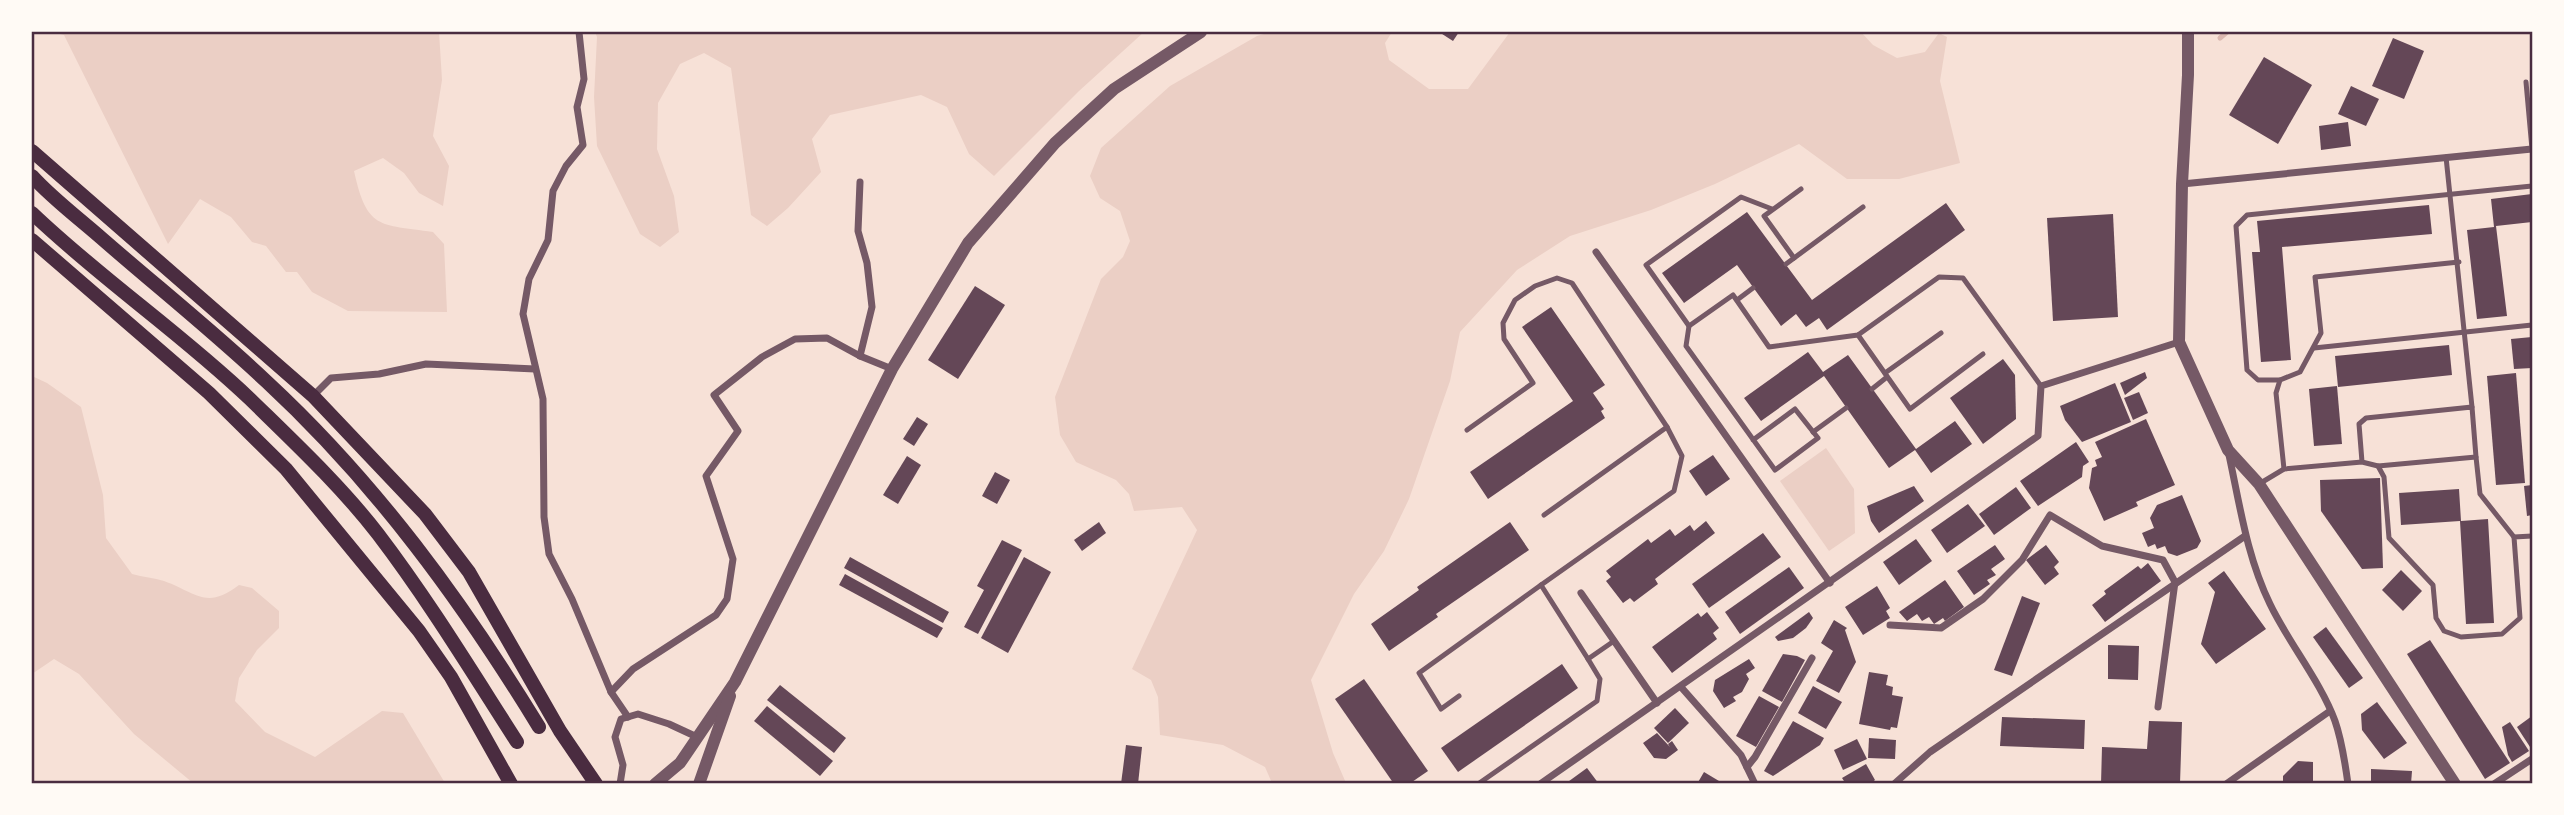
<svg xmlns="http://www.w3.org/2000/svg" width="2564" height="815" font-family="Figtree,sans-serif">
	<style>
		.green { fill: #ebcfc5 }
		.lines { fill: none; stroke-linecap: round; stroke-linejoin: round }
		.stream { stroke: #dcb8b0; stroke-width: 5 }
		.building { fill: #644757 }
		.service { stroke: #755966; stroke-width: 5 }
		.minor { stroke: #755966; stroke-width: 7 }
		.tertiary { stroke: #755966; stroke-width: 12 }
		.secondary { stroke: #4a2c40; stroke-width: 14 }
		.neatline { fill: none; stroke: #4a2c40; stroke-width: 2.5 }
	</style>
	<rect width="100%" height="100%" fill="#f7e1d7"/>
	<g class="green">
		<path d="M53 32H439L442 80 433 136 449 166 443 206 419 193 404 173 383 158 354 171C367 230 379 224 433 232L444 244 447 312 348 311 312 292 297 272H286L266 246 252 242 231 217 200 199 168 244 64 35Z"/>
		<polygon points="595,32 1144,32 1079,91 994,176 969,154 947,107 921,95 830,115 812,139 821,172 788,208 767,226 751,215 731,68 704,53 680,64 658,103 657,149 674,196 679,232 660,247 640,234 597,146 594,97 597,37"/>
		<polygon points="1271,32 1392,32 1385,43 1389,60 1429,89 1468,89 1510,32 1861,32 1873,45 1897,58 1925,52 1939,33 1947,37 1940,81 1960,163 1899,179 1847,179 1799,144 1715,184 1651,210 1570,236 1517,270 1460,332 1450,381 1409,499 1384,551 1354,594 1311,680 1333,753 1346,783 1272,783 1265,767 1223,745 1160,735 1158,697 1151,680 1132,669 1197,530 1182,507 1134,511 1129,494 1116,480 1076,462 1060,435 1055,397 1101,279 1123,257 1130,241 1120,211 1100,198 1090,176 1101,148 1170,86 1257,36"/>
		<path d="M32 376 47 383 81 407 103 495 106 538 132 574C143 577 154 578 164 581 197 593 206 610 239 585L252 588 279 611V628L257 650 239 678 235 701 265 732 315 757 382 711 403 713 445 783H193L134 734 79 674 54 659 32 674Z"/>
		<polygon points="1826,448 1854,489 1855,533 1829,551 1780,481"/>
	</g>
	<g class="lines">
		<polyline class="stream" points="2220,38 2227,32"/>
	</g>
	<g class="building">
		<polygon points="1439,32 1459,32 1453,41"/>
		<polygon points="2393,38 2424,51 2404,99 2372,86"/>
		<polygon points="2264,57 2312,85 2278,144 2229,115"/>
		<polygon points="2351,86 2379,99 2366,126 2338,114"/>
		<polygon points="2348,122 2351,146 2321,150 2319,126"/>
		<polygon points="2532,194 2532,222 2496,226 2507,316 2477,319 2467,230 2494,227 2491,199"/>
		<polygon points="1946,203 1965,230 1827,330 1819,318 1806,327 1796,314 1781,326 1737,265 1684,303 1662,273 1747,212 1812,300"/>
		<polygon points="2429,205 2432,234 2282,247 2291,360 2261,362 2252,252 2260,252 2257,221"/>
		<polygon points="2113,214 2118,317 2053,321 2047,218"/>
		<polygon points="975,286 1005,305 958,379 928,360"/>
		<polygon points="1551,307 1605,385 1593,393 1604,409 1601,411 1605,418 1488,499 1470,472 1573,401 1522,327"/>
		<polygon points="2532,337 2532,368 2514,369 2511,339"/>
		<polygon points="2449,345 2452,375 2338,387 2335,356"/>
		<polygon points="1808,352 1823,372 1848,355 1916,449 1955,421 1972,444 1931,473 1915,450 1889,468 1824,376 1761,421 1744,398"/>
		<polygon points="2003,359 2015,375 2016,419 1983,444 1950,398"/>
		<polygon points="2145,372 2147,378 2125,395 2120,383"/>
		<polygon points="2516,373 2525,483 2496,485 2487,376"/>
		<polygon points="2115,383 2131,422 2082,442 2065,420 2060,406"/>
		<polygon points="2337,386 2342,444 2314,446 2309,389"/>
		<polygon points="2139,392 2148,413 2133,420 2124,398"/>
		<polygon points="917,417 928,424 914,446 903,439"/>
		<polygon points="2146,419 2175,485 2136,502 2138,506 2104,521 2089,488 2092,468 2097,466 2095,460 2102,457 2095,442"/>
		<polygon points="2076,442 2089,462 2083,466 2082,477 2038,506 2020,481"/>
		<polygon points="1713,455 1730,479 1706,496 1689,471"/>
		<polygon points="907,456 921,465 898,504 883,495"/>
		<polygon points="995,472 1010,480 997,504 982,496"/>
		<polygon points="2380,478 2383,568 2362,569 2321,511 2320,480"/>
		<polygon points="2532,485 2532,515 2527,516 2524,486"/>
		<polygon points="1914,486 1924,501 1879,533 1871,521 1867,506"/>
		<polygon points="2016,487 2031,508 1994,535 1979,514"/>
		<polygon points="2459,489 2461,521 2488,519 2494,623 2466,624 2460,521 2401,525 2399,493"/>
		<polygon points="2182,495 2201,541 2197,548 2177,556 2168,553 2165,546 2157,549 2155,544 2148,547 2142,533 2154,528 2150,518 2157,505"/>
		<polygon points="1968,504 1985,526 1947,553 1931,530"/>
		<polygon points="1706,521 1715,533 1655,579 1658,584 1634,602 1630,598 1623,603 1606,581 1611,577 1606,571 1648,539 1651,543 1670,529 1675,536 1690,525 1694,531"/>
		<polygon points="1099,522 1106,533 1082,551 1074,540"/>
		<polygon points="1510,522 1529,550 1436,614 1438,617 1389,651 1371,624 1419,590 1417,587"/>
		<polygon points="1763,533 1781,557 1709,608 1692,584"/>
		<polygon points="1916,539 1932,561 1899,585 1883,562"/>
		<polygon points="1002,540 1022,550 978,634 964,627 984,590 977,586"/>
		<polygon points="1995,545 2005,559 1991,569 1996,575 1987,580 1990,584 1974,595 1957,571"/>
		<polygon points="2046,545 2059,562 2054,567 2059,574 2045,585 2026,560"/>
		<polygon points="850,557 949,612 943,623 844,568"/>
		<polygon points="1024,557 1051,572 1008,653 981,638"/>
		<polygon points="2148,563 2161,581 2105,622 2092,605 2106,594 2104,591 2138,566 2141,569"/>
		<polygon points="1789,567 1804,588 1740,634 1725,612"/>
		<polygon points="2401,570 2422,591 2403,611 2382,590"/>
		<polygon points="2224,571 2266,629 2216,664 2201,644 2215,592 2208,583"/>
		<polygon points="845,574 943,628 937,638 839,585"/>
		<polygon points="1945,580 1964,607 1945,621 1943,618 1934,624 1929,617 1922,621 1917,614 1907,621 1899,612"/>
		<polygon points="1877,586 1890,608 1886,611 1890,618 1863,635 1845,607"/>
		<polygon points="2022,596 2040,603 2012,676 1994,670"/>
		<polygon points="1707,612 1719,628 1713,633 1717,639 1672,673 1652,647 1698,613 1701,617"/>
		<polygon points="1809,612 1813,618 1806,628 1793,638 1778,641 1775,637"/>
		<polygon points="1834,620 1847,628 1845,630 1856,662 1839,693 1816,681 1833,651 1821,643"/>
		<polygon points="2326,627 2363,678 2349,688 2313,637"/>
		<polygon points="2430,640 2510,763 2485,779 2407,654"/>
		<polygon points="2108,645 2139,646 2138,680 2108,679"/>
		<polygon points="1783,654 1797,656 1805,660 1782,702 1762,691"/>
		<polygon points="1749,659 1755,668 1746,674 1749,679 1742,692 1733,697 1736,701 1724,708 1713,691 1715,680"/>
		<polygon points="1562,664 1578,688 1458,772 1441,748"/>
		<polygon points="1869,672 1888,675 1886,685 1893,687 1892,695 1903,697 1897,728 1891,727 1890,730 1859,724"/>
		<polygon points="1364,679 1428,771 1409,784 1394,784 1335,699"/>
		<polygon points="780,685 846,738 834,753 767,700"/>
		<polygon points="1813,686 1842,702 1826,729 1798,713"/>
		<polygon points="1759,696 1779,707 1756,747 1736,736"/>
		<polygon points="2377,702 2407,743 2384,759 2362,730 2361,714"/>
		<polygon points="767,706 833,761 820,776 754,721"/>
		<polygon points="1675,708 1689,723 1668,743 1654,728"/>
		<polygon points="2532,716 2532,750 2517,727"/>
		<polygon points="2002,717 2085,720 2084,749 2000,746"/>
		<polygon points="1793,721 1824,738 1820,745 1773,776 1764,771"/>
		<polygon points="2149,721 2182,722 2180,784 2101,784 2102,747 2147,749"/>
		<polygon points="2510,722 2529,751 2512,762 2508,755 2502,727"/>
		<polygon points="1657,733 1670,747 1668,744 1672,741 1678,750 1666,759 1654,758 1643,743"/>
		<polygon points="1869,738 1896,740 1895,759 1868,758"/>
		<polygon points="1857,739 1867,759 1843,770 1834,750"/>
		<polygon points="1126,745 1142,747 1138,784 1121,784"/>
		<polygon points="2298,761 2313,762 2313,784 2283,784 2283,776"/>
		<polygon points="1866,764 1875,780 1870,784 1846,784 1842,778"/>
		<polygon points="1587,768 1599,784 1565,784"/>
		<polygon points="2371,769 2412,771 2411,784 2371,784"/>
		<polygon points="1704,772 1724,784 1697,784"/>
	</g>
	<g class="lines">
		<g class="service">
			<polyline points="2526,82 2532,149"/>
			<polyline points="2446,157 2472,407"/>
			<polyline points="1772,209 1741,197 1646,265 1689,326 1733,295 1769,347 1858,335 1939,277 1963,278 2041,386"/>
			<polyline points="1794,258 1764,216 1801,189"/>
			<polyline points="1786,264 1863,207"/>
			<polyline points="1737,300 1753,288"/>
			<polyline points="1689,326 1686,346 1775,470 1818,438 1795,409 1753,440"/>
			<polyline points="1858,335 1910,409 1983,354"/>
			<polyline points="2314,348 2532,325"/>
			<polyline points="1885,373 1941,333"/>
			<polyline points="2280,380 2258,380 2247,370 2236,226 2247,215 2532,186"/>
			<polyline points="1872,389 1887,377"/>
			<polyline points="1467,430 1533,383 1504,339 1503,323 1515,300 1535,286 1557,278 1572,283 1667,427 1544,515"/>
			<polyline points="1813,432 1846,408"/>
			<polyline points="2476,457 2480,494 2514,537"/>
			<polyline points="2378,466 2384,477 2389,538 2433,585 2436,618 2444,631 2461,637 2502,634 2520,618 2514,537 2532,536"/>
			<polyline points="2284,469 2276,393 2280,380 2300,372 2321,333 2315,277 2459,262"/>
			<polyline points="2259,484 2284,469 2362,462 2378,466 2476,457 2472,407 2366,418 2359,424 2362,462"/>
			<polyline points="1614,641 1588,659 1541,585 1674,491 1682,456 1667,427"/>
			<polyline points="1459,696 1441,709 1419,673 1541,585"/>
			<polyline points="1478,784 1597,701 1600,679 1588,659"/>
		</g>
		<g class="minor">
			<polyline points="579,32 584,79 577,107 583,145 566,166 553,191 548,240 529,279 523,314 543,399 544,517 549,554 572,599 611,692 628,717"/>
			<polyline points="2182,184 2532,149"/>
			<polyline points="1596,252 1830,583"/>
			<polyline points="860,356 872,307 867,263 858,231 860,182"/>
			<polyline points="313,396 331,378 379,374 426,364 535,369"/>
			<path d="M2229 455C2240 506 2247 557 2270 604 2288 642 2321 682 2335 721 2342 741 2345 762 2348 784"/>
			<polyline points="1581,593 1657,703"/>
			<polyline points="1890,625 1941,628 1983,599 2022,560 2050,515 2102,546 2163,560 2175,582 2158,707"/>
			<polyline points="1681,687 1741,755 1755,784"/>
			<polyline points="611,692 633,669 716,615 727,599 733,559 706,476 738,431 714,395 762,357 795,339 827,338 860,356 892,369"/>
			<polyline points="1747,767 1755,757 1812,658"/>
			<polyline points="620,784 623,765 615,737 621,719 638,714 669,724 697,737"/>
			<polyline points="1540,784 2038,436 2041,386 2179,342"/>
			<polyline points="1894,784 1930,752 2245,536"/>
			<polyline points="2226,784 2330,711"/>
			<polyline points="2494,784 2532,759"/>
		</g>
		<g class="tertiary">
			<polyline points="2188,32 2188,75 2182,184 2179,342 2228,450 2259,484 2455,784"/>
			<polyline points="655,784 680,763 735,682 892,369 968,243 1055,143 1114,89 1201,32"/>
			<polyline points="699,784 730,696"/>
		</g>
		<g class="secondary">
			<polyline points="32,151 313,396 425,514 469,572 560,731 596,784"/>
			<path d="M32 176C52 198 76 216 99 236 155 285 213 331 267 382 376 483 462 601 539 727"/>
			<path d="M32 213C101 279 181 333 250 399 294 442 341 486 378 534 429 601 472 672 517 742"/>
			<polyline points="32,240 209,393 286,469 419,631 451,677 511,784"/>
		</g>
	</g>
	<rect width="2564" height="815" fill="none" stroke="#fffaf5" stroke-width="66"/>
	<rect x="33" y="33" width="2498" height="749" class="neatline"/>
</svg>
